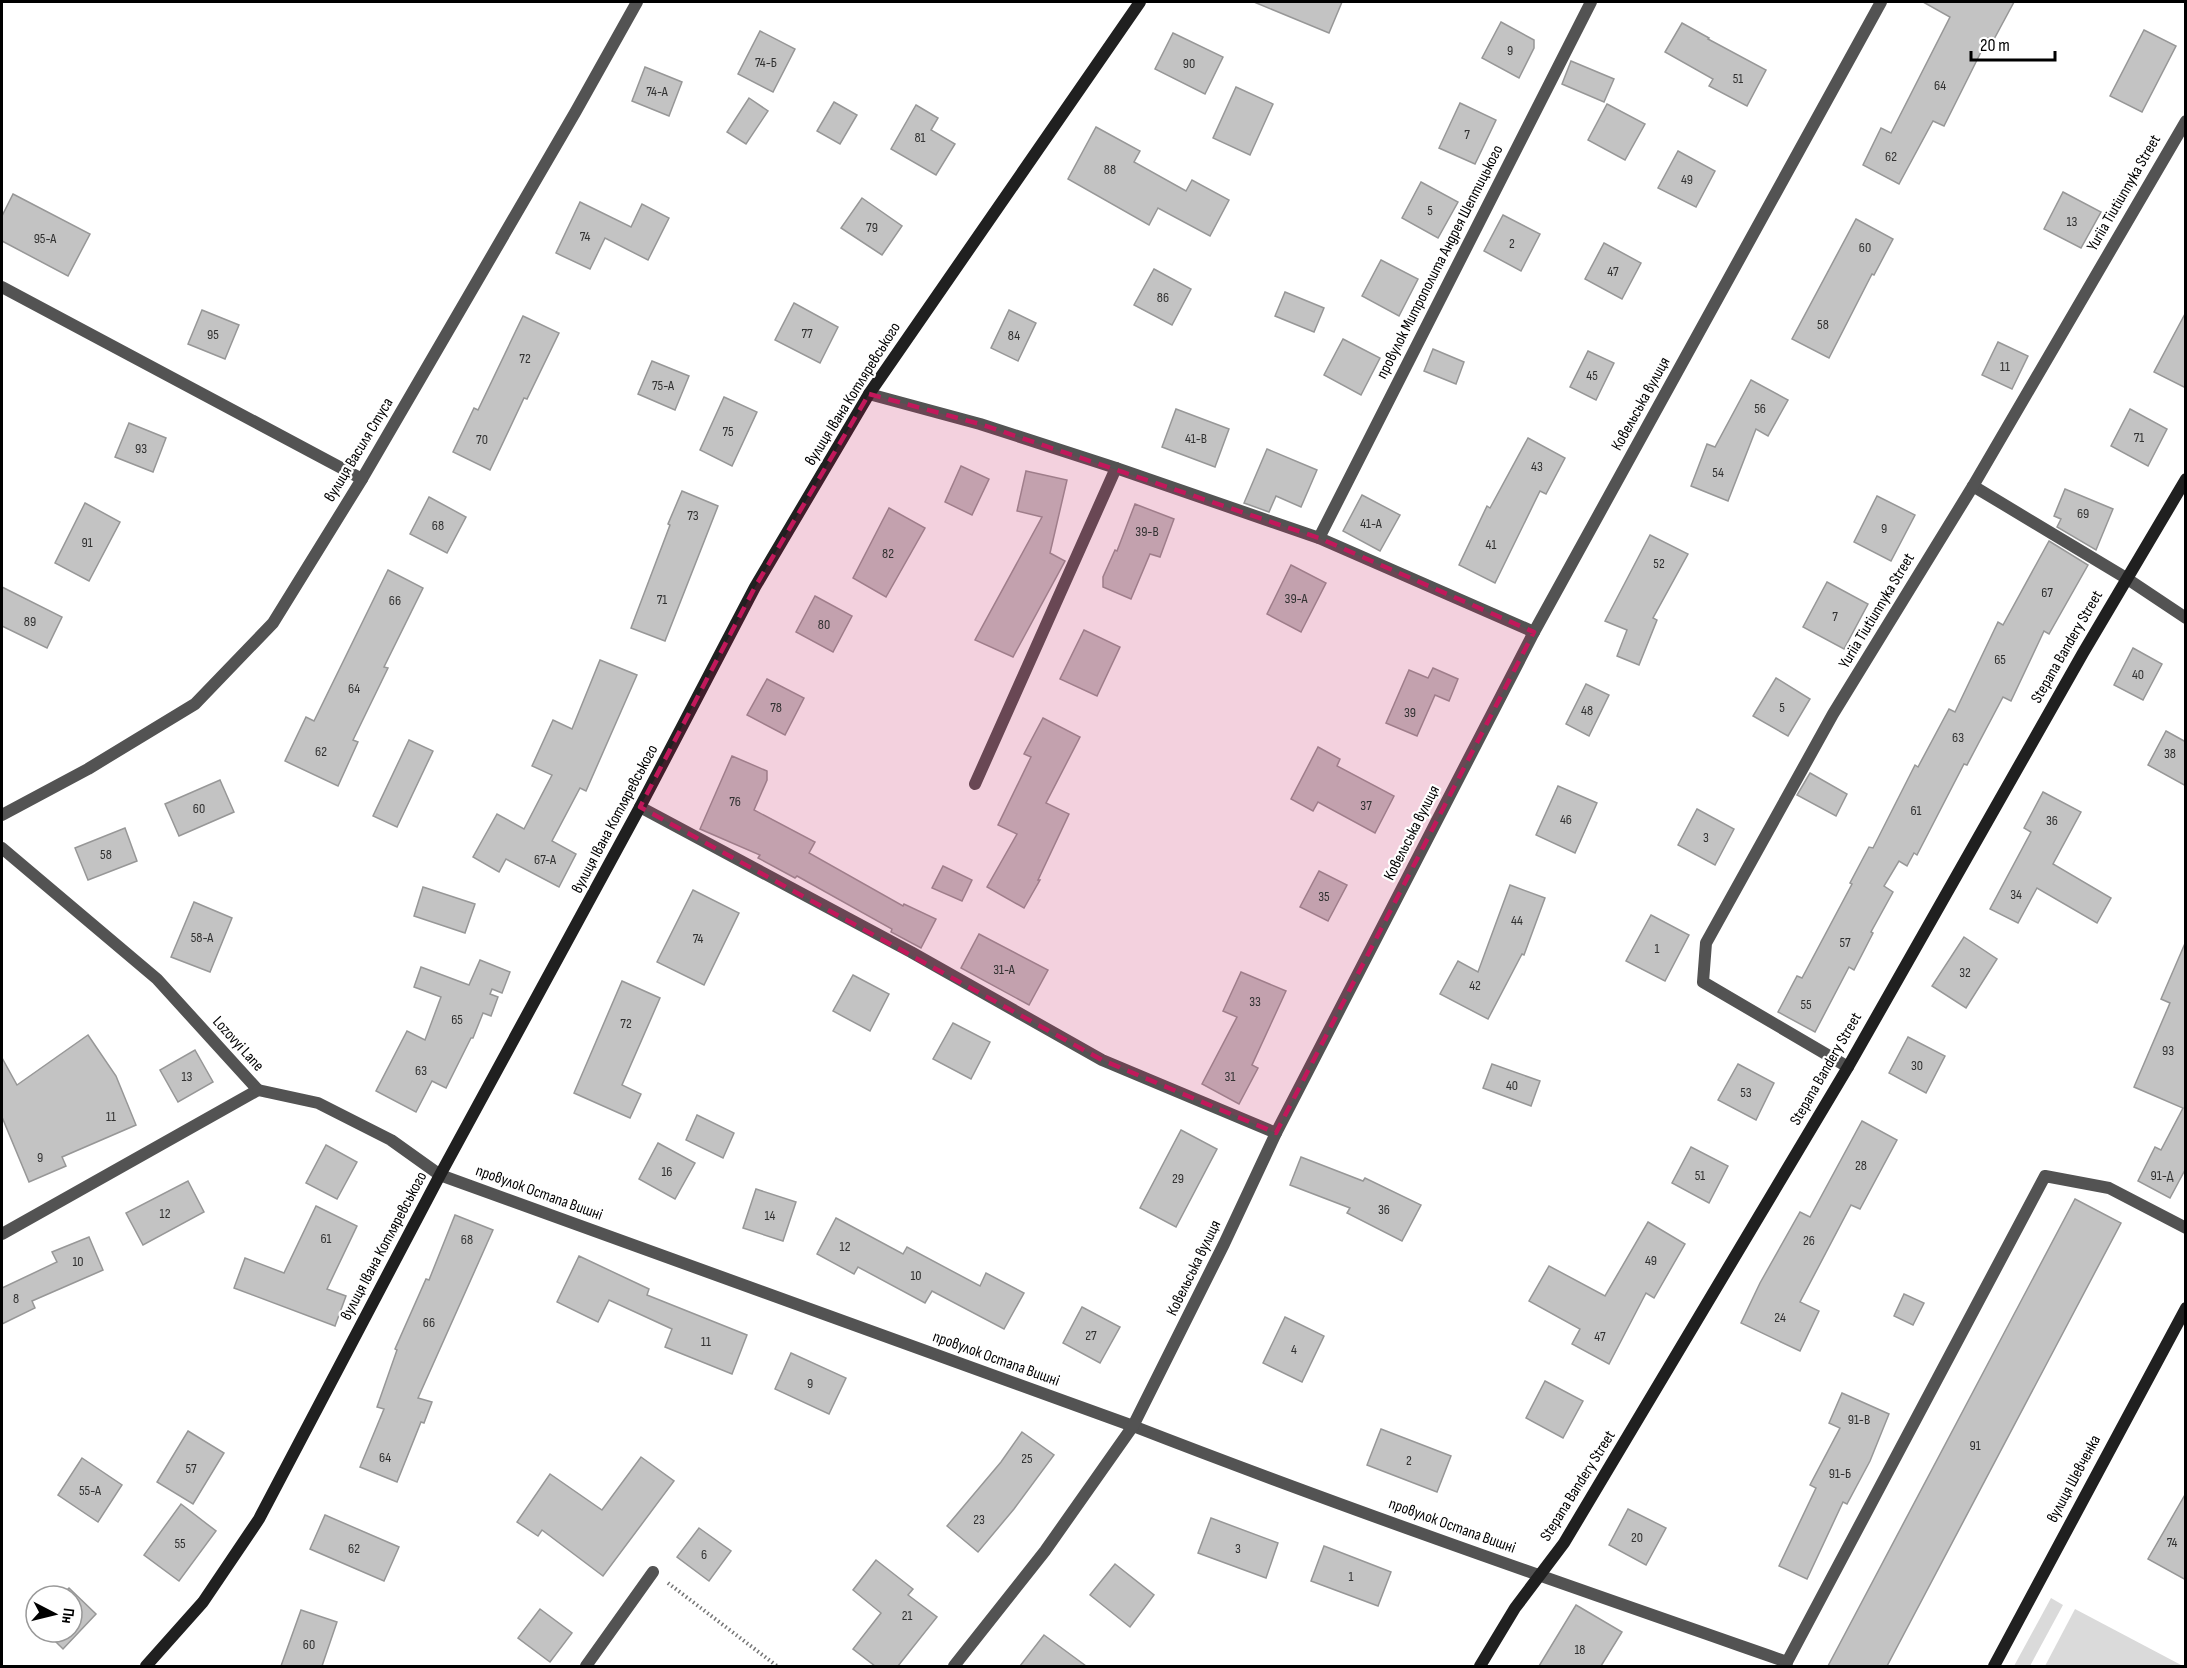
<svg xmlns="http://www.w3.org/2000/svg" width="2187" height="1668" font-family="'Sofia Sans Condensed',sans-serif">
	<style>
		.green { fill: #dadada }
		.building { fill: #c3c3c3; stroke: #979797; stroke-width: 1.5 }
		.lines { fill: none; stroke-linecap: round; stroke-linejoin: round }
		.path { stroke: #757575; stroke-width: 4; stroke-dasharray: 1.5 3; stroke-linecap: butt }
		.lane { stroke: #535353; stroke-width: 12 }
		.street { stroke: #535353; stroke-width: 12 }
		.secondary { stroke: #202020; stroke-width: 12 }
		.marked { fill: #c2185b; fill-opacity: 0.2; stroke: #c2185b; stroke-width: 4.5; stroke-dasharray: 12 8; stroke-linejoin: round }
		.labels { text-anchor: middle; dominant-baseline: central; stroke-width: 4.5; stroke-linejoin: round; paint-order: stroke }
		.number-label { font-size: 14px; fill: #313131 }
		.street-label { font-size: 16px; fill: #000; stroke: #fff }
	</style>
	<rect width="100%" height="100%" fill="#fff"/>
	<g class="green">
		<polygon points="2051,1598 2063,1605 2030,1666 2014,1666"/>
		<polygon points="2075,1609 2183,1666 2045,1666"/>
	</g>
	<g class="building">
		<polygon points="1254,2 1342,2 1329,33"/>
		<polygon points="1923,2 2014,2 1993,41 1988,38 1944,126 1933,121 1899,184 1863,165 1881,128 1891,133 1950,17"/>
		<polygon points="1501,22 1534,40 1534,48 1519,78 1482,58"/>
		<polygon points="1682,23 1709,38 1708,39 1766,70 1747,106 1709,86 1713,79 1665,52"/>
		<polygon points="2144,30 2176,46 2142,112 2110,96"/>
		<polygon points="760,31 795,49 773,92 738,74"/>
		<polygon points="1173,33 1223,57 1205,94 1155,69"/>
		<polygon points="1571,61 1614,79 1604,102 1562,84"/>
		<polygon points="645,67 682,82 669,116 632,101"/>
		<polygon points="1236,87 1273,104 1250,155 1213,138"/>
		<polygon points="749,98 768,111 746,144 727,132"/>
		<polygon points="834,102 857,115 840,144 817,131"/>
		<polygon points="1460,103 1496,120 1475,164 1439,148"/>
		<polygon points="1607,104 1645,124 1625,160 1588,140"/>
		<polygon points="916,105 938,118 931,130 955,144 936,175 891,149"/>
		<polygon points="1096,127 1140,151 1134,162 1186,191 1192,180 1229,200 1210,236 1158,208 1149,225 1068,179"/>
		<polygon points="1678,151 1715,171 1696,207 1658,188"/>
		<polygon points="1421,182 1458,202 1438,238 1402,218"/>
		<polygon points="2063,192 2101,212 2081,248 2044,229"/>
		<polygon points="13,194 90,234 68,276 2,241 2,216"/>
		<polygon points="862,198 902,226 882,255 841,228"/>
		<polygon points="580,202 631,227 642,204 669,218 648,260 605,238 590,269 556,253"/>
		<polygon points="1503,215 1540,234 1521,271 1484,251"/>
		<polygon points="1856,219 1893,239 1874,275 1872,274 1829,358 1792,339"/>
		<polygon points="1604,243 1641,263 1622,299 1585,279"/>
		<polygon points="1381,260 1418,279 1399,316 1362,296"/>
		<polygon points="1154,269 1191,289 1172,325 1134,305"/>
		<polygon points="1285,292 1324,308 1314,332 1275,316"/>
		<polygon points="794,303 838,327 820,363 775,340"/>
		<polygon points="202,310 239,325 225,359 188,344"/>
		<polygon points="1009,310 1036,323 1018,361 991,348"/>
		<polygon points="2186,312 2186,388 2154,372"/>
		<polygon points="523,316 559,333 527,399 524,398 490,470 453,452 474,408 478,410"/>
		<polygon points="1343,339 1380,358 1361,395 1324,375"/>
		<polygon points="1998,342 2028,356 2012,389 1982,375"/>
		<polygon points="1433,349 1464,362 1456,384 1424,371"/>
		<polygon points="1588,351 1614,363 1596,400 1570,387"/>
		<polygon points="652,361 689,376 675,410 638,394"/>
		<polygon points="1751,380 1788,400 1768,436 1756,429 1728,501 1691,486 1707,444 1715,447"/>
		<polygon points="724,397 757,412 732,466 700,450"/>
		<polygon points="1176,409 1229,429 1215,467 1162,447"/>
		<polygon points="2130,409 2167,429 2148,466 2111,446"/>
		<polygon points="129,423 166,438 153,472 115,457"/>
		<polygon points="1528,438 1565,458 1546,494 1540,491 1495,583 1459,565 1487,506 1490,508"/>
		<polygon points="1267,449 1317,470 1301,507 1276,496 1269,512 1244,503"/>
		<polygon points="961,466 989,479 972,515 945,502"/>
		<polygon points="1026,471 1067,480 1050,553 1065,561 1013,657 975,640 1042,517 1017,511"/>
		<polygon points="2065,489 2113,509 2096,550 2057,527 2061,519 2054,516"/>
		<polygon points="682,491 718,506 665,641 631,628 670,525 668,524"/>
		<polygon points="1362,495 1400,515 1380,551 1343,531"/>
		<polygon points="1877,496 1915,515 1891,561 1854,542"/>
		<polygon points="429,497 466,517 447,553 410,534"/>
		<polygon points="85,503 120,522 89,581 55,563"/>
		<polygon points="1135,504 1174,519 1160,557 1150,554 1131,599 1103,587 1103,577 1115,550 1117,551"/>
		<polygon points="889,508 925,528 886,597 853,578"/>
		<polygon points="1650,535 1688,554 1653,618 1657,620 1639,665 1617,656 1627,630 1605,621"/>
		<polygon points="2049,541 2088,565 2049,634 2044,631 2011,701 2003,697 1967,765 1964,764 1917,855 1914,853 1907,866 1899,861 1884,886 1893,892 1871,932 1873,933 1854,970 1849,967 1815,1032 1778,1012 1797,976 1802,978 1852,884 1850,883 1869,847 1873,848 1915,765 1918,767 1949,709 1955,712 1998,622 2003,625"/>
		<polygon points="1291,565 1326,583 1301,632 1267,614"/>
		<polygon points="388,570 423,588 384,667 388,668 353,740 358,742 338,786 285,761 306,717 314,721"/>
		<polygon points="1827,582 1868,604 1844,649 1803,627"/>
		<polygon points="2,587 62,617 47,648 2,626"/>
		<polygon points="815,596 852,616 833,652 796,632"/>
		<polygon points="1084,630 1120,647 1097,696 1060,679"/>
		<polygon points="2133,648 2162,664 2143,700 2114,685"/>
		<polygon points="600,660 637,675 586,791 580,788 552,841 576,854 559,887 506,859 499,872 473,857 497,814 524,829 552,775 532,766 553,720 572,729"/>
		<polygon points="1433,668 1458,679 1449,701 1435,695 1417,736 1386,723 1409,670 1428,678"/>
		<polygon points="1776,678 1810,699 1788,736 1753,716"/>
		<polygon points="767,679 804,698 785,735 747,715"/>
		<polygon points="1586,684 1609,695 1589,736 1566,724"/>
		<polygon points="1043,718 1080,737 1046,803 1069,814 1038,880 1040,880 1024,908 987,887 1017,834 998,825 1031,757 1024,754"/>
		<polygon points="2166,731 2186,742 2186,786 2148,765"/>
		<polygon points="409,740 433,751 397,827 373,816"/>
		<polygon points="1318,747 1340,759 1337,766 1394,796 1375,833 1318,802 1313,811 1291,799"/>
		<polygon points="732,756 767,771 767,780 754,810 815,842 809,853 903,906 904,904 936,919 921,948 891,932 892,929 797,876 795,878 758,858 760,855 700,829"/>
		<polygon points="1810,773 1847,794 1836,816 1797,795"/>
		<polygon points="220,780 234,812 179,836 165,804"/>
		<polygon points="1558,786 1597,803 1575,853 1536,835"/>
		<polygon points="2043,792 2081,812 2053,864 2111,898 2097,923 2037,888 2018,923 1990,909 2031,832 2024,828"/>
		<polygon points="1697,809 1734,829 1715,865 1678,845"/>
		<polygon points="125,828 137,861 88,880 75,848"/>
		<polygon points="943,866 972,880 962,901 932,888"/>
		<polygon points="1319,871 1347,885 1328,921 1300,907"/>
		<polygon points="1510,885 1545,898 1524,955 1522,954 1488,1019 1440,994 1458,961 1478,972"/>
		<polygon points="423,887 475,904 465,933 414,916"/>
		<polygon points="693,890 739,913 704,985 657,962"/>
		<polygon points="194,902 232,918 210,972 171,957"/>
		<polygon points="1651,915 1689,935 1665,981 1626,961"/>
		<polygon points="979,934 1048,970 1029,1005 961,968"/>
		<polygon points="1964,937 1997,959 1966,1008 1932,986"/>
		<polygon points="2186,941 2186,1168 2170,1198 2138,1181 2155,1147 2161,1150 2183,1108 2134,1087 2170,1003 2161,999"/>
		<polygon points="480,960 510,972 502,993 492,989 490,994 498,997 491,1016 483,1013 473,1038 471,1038 446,1088 432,1081 416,1112 376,1091 407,1031 425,1040 441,997 414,987 421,967 469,985"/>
		<polygon points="1241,972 1286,991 1252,1065 1258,1068 1239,1104 1202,1084 1237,1017 1223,1011"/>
		<polygon points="853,975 889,994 870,1031 833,1011"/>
		<polygon points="622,981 660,998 622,1085 641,1094 630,1118 574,1093"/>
		<polygon points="953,1023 990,1042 971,1079 933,1059"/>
		<polygon points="88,1035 116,1076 136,1125 62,1157 66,1166 29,1182 2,1117 2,1058 17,1085"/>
		<polygon points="1908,1037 1945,1056 1926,1093 1889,1073"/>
		<polygon points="195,1050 213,1082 178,1102 160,1070"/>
		<polygon points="1492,1064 1540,1081 1531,1106 1483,1088"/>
		<polygon points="1738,1064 1774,1083 1756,1120 1718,1100"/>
		<polygon points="697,1115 734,1133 723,1158 686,1140"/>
		<polygon points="1862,1121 1897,1140 1860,1209 1851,1205 1800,1302 1819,1311 1800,1351 1741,1323 1760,1283 1800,1212 1810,1217"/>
		<polygon points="1181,1130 1217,1149 1176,1227 1140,1208"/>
		<polygon points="658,1143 695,1163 675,1199 639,1179"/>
		<polygon points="326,1145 357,1162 337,1199 306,1183"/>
		<polygon points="1691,1147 1728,1166 1709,1203 1672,1183"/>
		<polygon points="1301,1157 1363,1181 1365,1178 1421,1205 1402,1241 1347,1213 1350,1208 1290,1185"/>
		<polygon points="188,1181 204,1212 143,1245 126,1213"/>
		<polygon points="756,1189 796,1202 783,1241 743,1228"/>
		<polygon points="2075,1199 2121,1223 1887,1666 1828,1666"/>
		<polygon points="316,1206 357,1226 327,1289 346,1296 335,1326 234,1288 245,1258 284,1273"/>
		<polygon points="455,1215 493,1230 418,1398 432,1402 424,1423 421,1422 397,1482 360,1467 384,1409 377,1407 397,1350 395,1349 426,1279 429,1280"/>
		<polygon points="836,1218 903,1254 907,1247 980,1286 986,1273 1024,1293 1004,1329 932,1291 925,1303 858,1267 854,1274 817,1254"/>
		<polygon points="1648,1222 1685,1244 1654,1298 1646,1293 1609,1364 1572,1344 1580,1329 1529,1301 1549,1266 1605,1296"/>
		<polygon points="89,1237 103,1270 32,1301 35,1308 2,1324 2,1288 57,1262 52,1252"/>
		<polygon points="579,1256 649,1289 647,1295 747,1335 732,1374 665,1347 672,1329 609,1300 598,1322 557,1302"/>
		<polygon points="1904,1294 1924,1303 1913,1325 1894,1316"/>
		<polygon points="1082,1307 1120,1327 1100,1363 1063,1343"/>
		<polygon points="1285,1317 1324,1336 1302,1382 1263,1363"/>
		<polygon points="791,1353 846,1378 829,1414 775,1389"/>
		<polygon points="1545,1381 1583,1401 1563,1438 1526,1418"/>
		<polygon points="1842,1393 1889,1414 1870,1461 1847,1504 1843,1502 1807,1579 1779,1566 1816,1488 1810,1485 1840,1428 1829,1423"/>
		<polygon points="1381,1429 1451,1456 1437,1492 1367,1465"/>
		<polygon points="188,1431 224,1453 193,1504 157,1482"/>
		<polygon points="1022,1432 1054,1455 1014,1509 978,1552 947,1526 1001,1462"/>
		<polygon points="641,1457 674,1481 603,1576 542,1530 538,1536 517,1522 550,1474 602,1510"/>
		<polygon points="82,1458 122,1485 98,1522 58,1495"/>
		<polygon points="2186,1493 2186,1580 2148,1559"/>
		<polygon points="181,1504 216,1531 179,1581 144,1555"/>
		<polygon points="1628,1509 1666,1528 1646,1565 1609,1545"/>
		<polygon points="325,1515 399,1547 384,1581 310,1549"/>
		<polygon points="1211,1518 1278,1543 1266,1578 1198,1553"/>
		<polygon points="699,1528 731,1551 709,1581 677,1557"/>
		<polygon points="1324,1546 1391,1572 1378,1606 1311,1581"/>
		<polygon points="876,1560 913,1589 908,1595 937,1617 898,1666 875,1666 853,1649 881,1613 853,1590"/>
		<polygon points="1115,1564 1154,1595 1130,1627 1090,1595"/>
		<polygon points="69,1588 96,1614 63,1649 46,1632 72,1632 72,1596 61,1596"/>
		<polygon points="1576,1605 1622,1632 1601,1666 1539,1666"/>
		<polygon points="540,1609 572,1633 550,1662 518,1638"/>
		<polygon points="301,1610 337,1622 322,1666 281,1666"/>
		<polygon points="1044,1635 1086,1666 1020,1666"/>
	</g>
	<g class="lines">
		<polyline class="path" points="668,1583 777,1666"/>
		<polyline class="lane" points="1787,1662 2045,1176 2109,1188 2186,1228"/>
		<g class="street">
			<polyline points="2,287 362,479"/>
			<polyline points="869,394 980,424 1116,468 1319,538 1534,632"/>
			<polyline points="1973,486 2126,578 2186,618"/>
			<polyline points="1319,538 1591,2"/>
			<polyline points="975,784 1116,468"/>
			<polyline points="640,807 911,952 1102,1060 1276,1133"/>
			<polyline points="2,815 88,769 195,704 273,623 362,479 576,111 637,2"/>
			<polyline points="2,848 157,979 258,1090 2,1234"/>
			<polyline points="1848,1067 1703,982 1706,943 1833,714 1973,486 2186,121"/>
			<path d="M258 1090 318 1103 391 1140 440 1175 1133 1426C1349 1510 1569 1586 1787 1662L1786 1666"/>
			<polyline points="586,1666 653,1572"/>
			<polyline points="954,1666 1045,1551 1133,1426 1224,1244 1276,1133 1534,632 1881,2"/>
		</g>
		<g class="secondary">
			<polyline points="146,1666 203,1602 259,1519 440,1175 640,807 755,587 869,394 1140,2"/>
			<polyline points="1480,1666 1515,1608 1564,1543 1848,1067 2083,653 2186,479"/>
			<polyline points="1994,1666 2186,1308"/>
		</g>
	</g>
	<path class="marked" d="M869 394 980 424 1319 538 1534 632 1276 1133 1102 1060 640 807 755 587Z"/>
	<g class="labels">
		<g class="number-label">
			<text x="1510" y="50">9</text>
			<text x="766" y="62">74-Б</text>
			<text x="1189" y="63">90</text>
			<text x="1738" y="78">51</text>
			<text x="1940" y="85">64</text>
			<text x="657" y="91">74-А</text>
			<text x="1467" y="134">7</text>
			<text x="920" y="137">81</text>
			<text x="1891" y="156">62</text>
			<text x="1110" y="169">88</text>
			<text x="1687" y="179">49</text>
			<text x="1430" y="210">5</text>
			<text x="2072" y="221">13</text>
			<text x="872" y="227">79</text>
			<text x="585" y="236">74</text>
			<text x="45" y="238">95-А</text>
			<text x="1512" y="243">2</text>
			<text x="1865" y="247">60</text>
			<text x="1613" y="271">47</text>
			<text x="1163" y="297">86</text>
			<text x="1823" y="324">58</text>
			<text x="807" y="333">77</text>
			<text x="213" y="334">95</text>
			<text x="1014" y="335">84</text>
			<text x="525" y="358">72</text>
			<text x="2005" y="366">11</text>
			<text x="1592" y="375">45</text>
			<text x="663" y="385">75-А</text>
			<text x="1760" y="408">56</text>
			<text x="728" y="431">75</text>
			<text x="2139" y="437">71</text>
			<text x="1196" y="438">41-В</text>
			<text x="482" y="439">70</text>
			<text x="141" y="448">93</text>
			<text x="1537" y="466">43</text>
			<text x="1718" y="472">54</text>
			<text x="2083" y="513">69</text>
			<text x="693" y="515">73</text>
			<text x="1371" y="523">41-А</text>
			<text x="438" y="525">68</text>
			<text x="1884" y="528">9</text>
			<text x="1147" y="531">39-В</text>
			<text x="87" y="542">91</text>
			<text x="1491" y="544">41</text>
			<text x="888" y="553">82</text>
			<text x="1659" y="563">52</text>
			<text x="2047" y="592">67</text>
			<text x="1296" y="598">39-А</text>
			<text x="662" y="599">71</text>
			<text x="395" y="600">66</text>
			<text x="1835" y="616">7</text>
			<text x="30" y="621">89</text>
			<text x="824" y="624">80</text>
			<text x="2000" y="659">65</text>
			<text x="2138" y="674">40</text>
			<text x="354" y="688">64</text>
			<text x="776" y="707">78</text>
			<text x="1782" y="707">5</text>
			<text x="1587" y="710">48</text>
			<text x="1410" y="712">39</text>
			<text x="1958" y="737">63</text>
			<text x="321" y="751">62</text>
			<text x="2170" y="753">38</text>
			<text x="735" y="801">76</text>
			<text x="1366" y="805">37</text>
			<text x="199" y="808">60</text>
			<text x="1916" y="810">61</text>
			<text x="1566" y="819">46</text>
			<text x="2052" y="820">36</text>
			<text x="1706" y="837">3</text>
			<text x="106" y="854">58</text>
			<text x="545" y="859">67-А</text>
			<text x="2016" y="894">34</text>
			<text x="1324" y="896">35</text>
			<text x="1517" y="920">44</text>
			<text x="202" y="937">58-А</text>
			<text x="698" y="938">74</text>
			<text x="1845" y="942">57</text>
			<text x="1657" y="948">1</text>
			<text x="1004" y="969">31-А</text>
			<text x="1965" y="972">32</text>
			<text x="1475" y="985">42</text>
			<text x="1255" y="1001">33</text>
			<text x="1806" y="1004">55</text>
			<text x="457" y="1019">65</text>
			<text x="626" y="1023">72</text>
			<text x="2168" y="1050">93</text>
			<text x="1917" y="1065">30</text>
			<text x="421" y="1070">63</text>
			<text x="187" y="1076">13</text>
			<text x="1230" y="1076">31</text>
			<text x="1512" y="1085">40</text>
			<text x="1746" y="1092">53</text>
			<text x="111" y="1116">11</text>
			<text x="40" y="1157">9</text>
			<text x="1861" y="1165">28</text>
			<text x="667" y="1171">16</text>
			<text x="1700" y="1175">51</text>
			<text x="2162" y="1175">91-Д</text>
			<text x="1178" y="1178">29</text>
			<text x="1384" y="1209">36</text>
			<text x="165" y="1213">12</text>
			<text x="770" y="1215">14</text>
			<text x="326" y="1238">61</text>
			<text x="467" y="1239">68</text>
			<text x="1809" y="1240">26</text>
			<text x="845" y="1246">12</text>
			<text x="1651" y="1260">49</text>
			<text x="78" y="1261">10</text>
			<text x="916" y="1275">10</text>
			<text x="16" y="1298">8</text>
			<text x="1780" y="1317">24</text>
			<text x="429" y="1322">66</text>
			<text x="1091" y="1335">27</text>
			<text x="1600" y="1336">47</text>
			<text x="706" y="1341">11</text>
			<text x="1294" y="1349">4</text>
			<text x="810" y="1383">9</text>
			<text x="1859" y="1419">91-В</text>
			<text x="1975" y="1445">91</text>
			<text x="385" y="1457">64</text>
			<text x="1027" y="1458">25</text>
			<text x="1409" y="1460">2</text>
			<text x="191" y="1468">57</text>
			<text x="1840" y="1473">91-Б</text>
			<text x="90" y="1490">55-А</text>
			<text x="979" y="1519">23</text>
			<text x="1637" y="1537">20</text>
			<text x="2172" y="1542">74</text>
			<text x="180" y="1543">55</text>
			<text x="354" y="1548">62</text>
			<text x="1238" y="1548">3</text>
			<text x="704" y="1554">6</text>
			<text x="1351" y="1576">1</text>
			<text x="907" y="1615">21</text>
			<text x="309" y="1644">60</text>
			<text x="1580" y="1649">18</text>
		</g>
		<g class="street-label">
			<text transform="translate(2124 193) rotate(-60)">Yuriia Tiutiunnyka Street</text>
			<text transform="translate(1440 262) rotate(-63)">провулок Митрополита Андрея Шептицького</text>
			<text transform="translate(853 394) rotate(-58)">вулиця Івана Котляревського</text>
			<text transform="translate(1641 404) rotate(-61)">Ковельська вулиця</text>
			<text transform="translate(359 450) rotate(-59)">вулиця Василя Стуса</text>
			<text transform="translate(1877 611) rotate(-59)">Yuriia Tiutiunnyka Street</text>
			<text transform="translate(2067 647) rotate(-60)">Stepana Bandery Street</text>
			<text transform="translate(615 819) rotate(-62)">вулиця Івана Котляревського</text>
			<text transform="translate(1412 833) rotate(-63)">Ковельська вулиця</text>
			<text transform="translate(238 1044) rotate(48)">Lozovyi Lane</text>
			<text transform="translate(1826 1069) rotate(-60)">Stepana Bandery Street</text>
			<text transform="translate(539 1193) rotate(20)">провулок Остапа Вишні</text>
			<text transform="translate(384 1246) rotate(-62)">вулиця Івана Котляревського</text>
			<text transform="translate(1194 1268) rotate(-64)">Ковельська вулиця</text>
			<text transform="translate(996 1359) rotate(20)">провулок Остапа Вишні</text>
			<text transform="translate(2074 1479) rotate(-62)">вулиця Шевченка</text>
			<text transform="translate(1578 1486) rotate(-58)">Stepana Bandery Street</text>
			<text transform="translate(1452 1526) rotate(20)">провулок Остапа Вишні</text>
		</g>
	</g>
	<rect width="2187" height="1668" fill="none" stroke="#000000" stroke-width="6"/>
	<g transform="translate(54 1614) rotate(97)"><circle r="28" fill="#ffffff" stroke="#999999" stroke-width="1.5"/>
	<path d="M0-4.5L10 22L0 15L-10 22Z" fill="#000000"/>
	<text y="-9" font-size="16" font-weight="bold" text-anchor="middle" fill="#000000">Пн</text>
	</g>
	<path d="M1971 51v9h84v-9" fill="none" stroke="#000000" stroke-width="3"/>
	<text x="1980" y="51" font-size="18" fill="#000000" stroke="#ffffff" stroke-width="4.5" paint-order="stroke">20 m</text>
</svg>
